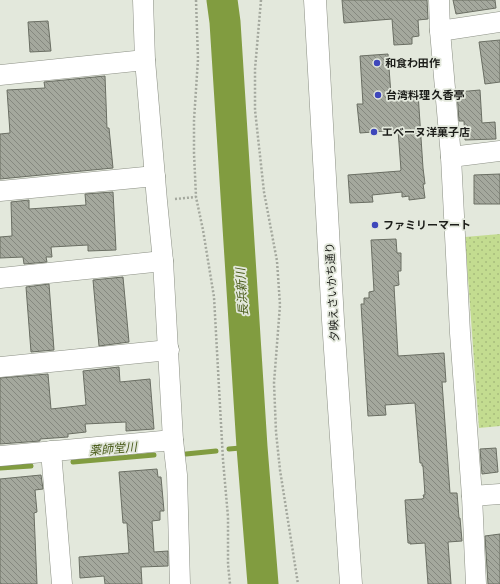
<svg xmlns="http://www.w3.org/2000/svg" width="500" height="584" font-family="'Asap Condensed','Noto Sans JP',sans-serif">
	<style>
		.park { fill: url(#park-dots) }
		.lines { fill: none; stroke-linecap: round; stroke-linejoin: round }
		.stream { stroke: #819c40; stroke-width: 5 }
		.river { stroke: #819c40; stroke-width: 31 }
		.building { fill: url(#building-back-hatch); stroke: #6a6e63 }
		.street-casing { stroke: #8c9085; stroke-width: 21 }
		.secondary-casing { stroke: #8c9085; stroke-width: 23 }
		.path { stroke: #a4a89e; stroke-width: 2.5; stroke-dasharray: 2 2; stroke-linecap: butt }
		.street { stroke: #fff; stroke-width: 20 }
		.secondary { stroke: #fff; stroke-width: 22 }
		.poi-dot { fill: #3e47bb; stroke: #e3e8dc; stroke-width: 1.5 }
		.labels { text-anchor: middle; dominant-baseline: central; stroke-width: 3.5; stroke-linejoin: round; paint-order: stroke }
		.poi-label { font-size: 11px; font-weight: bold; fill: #1c1d19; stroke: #e3e8dc; text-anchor: start }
		.street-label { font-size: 11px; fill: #1c1d19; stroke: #e3e8dc }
		.water-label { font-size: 12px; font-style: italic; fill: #4a5c1b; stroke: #e3e8dc }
	</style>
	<defs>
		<pattern id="park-dots" width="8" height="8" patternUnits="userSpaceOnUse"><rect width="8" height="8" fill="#c3dc90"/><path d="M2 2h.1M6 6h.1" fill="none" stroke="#a7bc7c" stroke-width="1.8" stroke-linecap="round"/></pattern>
		<pattern id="building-back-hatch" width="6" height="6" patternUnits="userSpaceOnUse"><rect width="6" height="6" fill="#a4a89d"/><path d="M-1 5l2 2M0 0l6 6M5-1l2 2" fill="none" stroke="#85887f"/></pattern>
	</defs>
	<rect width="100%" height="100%" fill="#e3e8dc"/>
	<polygon class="park" points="500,234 500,426 479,428 465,237"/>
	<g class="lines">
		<g class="stream">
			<polyline points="229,449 252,447"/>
			<polyline points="186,454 216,451"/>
			<polyline points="73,462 154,455"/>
			<polyline points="0,468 31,466"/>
		</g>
		<polyline class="river" points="222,0 225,22 252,447 263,584"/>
	</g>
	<g class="building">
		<polygon points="342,0 427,0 428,19 418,20 419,36 412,37 412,44 394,45 392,19 344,23"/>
		<polygon points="453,0 495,0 496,8 456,14"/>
		<polygon points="48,21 51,51 30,52 28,22"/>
		<polygon points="500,40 500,82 485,84 479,42"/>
		<polygon points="388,54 391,95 418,93 423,168 425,184 423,184 425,198 409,200 409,196 402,197 402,192 372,195 373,202 350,203 348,175 400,171 401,170 398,130 360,133 357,104 363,104 360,56"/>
		<polygon points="105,76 107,128 109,128 113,168 0,179 0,134 10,133 7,90 45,88 44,82"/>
		<polygon points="480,90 482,123 495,122 496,139 465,140 464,121 459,121 457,92"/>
		<polygon points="500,174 500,204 474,204 474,175"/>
		<polygon points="113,192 116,250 88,251 88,245 51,247 52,257 46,257 47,262 24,264 23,257 0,258 0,237 12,236 11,202 29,200 29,209 86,205 85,194"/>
		<polygon points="396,239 397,253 401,253 401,271 398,271 399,285 394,286 398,356 444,353 446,382 442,382 450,493 457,493 459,518 460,518 462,541 448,542 451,584 428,584 425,543 410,544 410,543 408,543 405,500 422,499 424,498 423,495 425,495 423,466 422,466 422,463 420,463 415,403 385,405 386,415 368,416 361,304 364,304 364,298 369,298 369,292 374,291 371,240"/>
		<polygon points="123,277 129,342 99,346 93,280"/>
		<polygon points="49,284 54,350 31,352 26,287"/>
		<polygon points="119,367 120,382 150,379 154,429 126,431 126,422 85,424 86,432 68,434 68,437 40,439 40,441 0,444 0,378 48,374 51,409 86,405 83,371"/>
		<polygon points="496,448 498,472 482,474 480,449"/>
		<polygon points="157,469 158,477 161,477 164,511 160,511 160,520 152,521 154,552 168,551 168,566 141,567 142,584 105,584 104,576 80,578 79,557 129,553 127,523 123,523 119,472"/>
		<polygon points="41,475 43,489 35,490 37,512 34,513 37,584 0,584 0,479"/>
		<polygon points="500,534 500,584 488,584 485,536"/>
	</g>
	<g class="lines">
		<g class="street-casing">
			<g id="street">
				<polyline points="143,0 145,60 157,201 163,261 173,440 177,475 180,584"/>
				<polyline points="439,0 440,31 451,157 460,333 472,496 476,584"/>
				<polyline points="440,31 500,22"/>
				<polyline points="0,75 145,60"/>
				<polyline points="451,157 500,151"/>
				<polyline points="0,191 155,176"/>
				<polyline points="0,278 163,261"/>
				<polyline points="0,367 169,350"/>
				<polyline points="51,451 62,584"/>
				<polyline points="0,456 173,440"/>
				<polyline points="472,496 500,494"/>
			</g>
		</g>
		<g class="secondary-casing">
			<polyline id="secondary" points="315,0 333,320 351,584"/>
		</g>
		<g class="path">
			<polyline points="196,0 198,59 194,120 194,153 196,197 203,230 214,297 223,460 228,517 228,564 230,584"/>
			<polyline points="261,0 255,69 255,110 264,192 277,261 280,305 274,383 276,432 280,470 298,584"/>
			<polyline points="175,199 196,197"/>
		</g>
		<use href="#street" class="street"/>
		<use href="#secondary" class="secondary"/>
	</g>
	<g class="poi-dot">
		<circle cx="377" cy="63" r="4"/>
		<circle cx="378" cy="95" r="4"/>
		<circle cx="374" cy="132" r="4"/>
		<circle cx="375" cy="225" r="4"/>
	</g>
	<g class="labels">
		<g class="poi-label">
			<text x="385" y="63">和食わ田作</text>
			<text x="386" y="95">台湾料理 久香亭</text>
			<text x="382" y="132">エベーヌ洋菓子店</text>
			<text x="383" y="225">ファミリーマート</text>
		</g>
		<g class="street-label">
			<text transform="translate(332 292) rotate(-93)">夕映えさいかち通り</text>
		</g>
		<g class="water-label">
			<text transform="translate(242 292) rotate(-94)">長浜新川</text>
			<text transform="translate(113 449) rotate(-5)">薬師堂川</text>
		</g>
	</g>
</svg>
